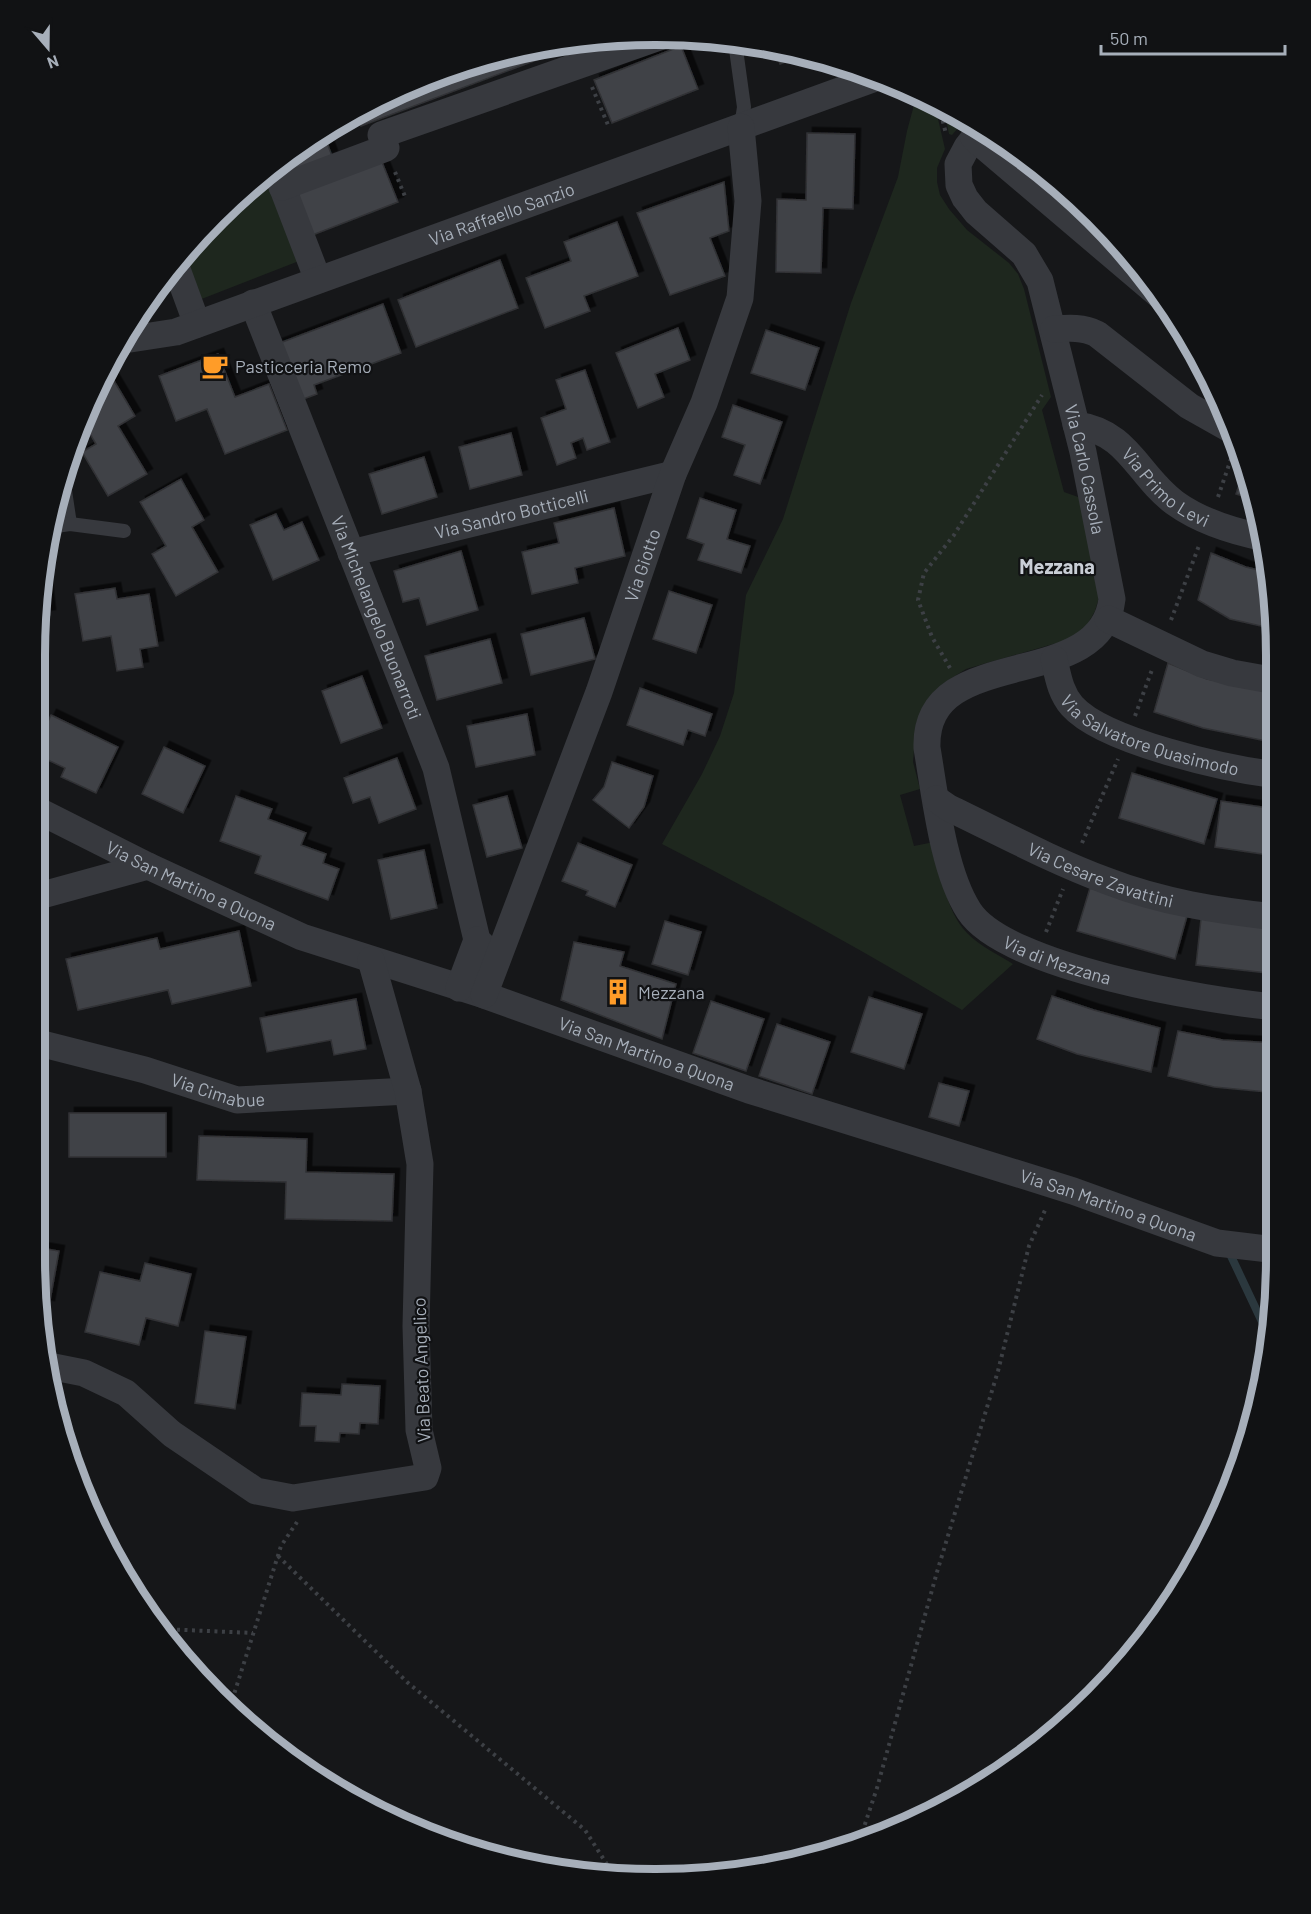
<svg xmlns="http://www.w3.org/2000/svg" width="1311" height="1914" font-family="Barlow,sans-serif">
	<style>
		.green { fill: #1e271e }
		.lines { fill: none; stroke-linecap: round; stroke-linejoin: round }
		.stream { stroke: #2b383e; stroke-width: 8 }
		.building { fill: #404246; stroke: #303135; stroke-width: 1.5; filter: url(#shadow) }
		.path { stroke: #3d4045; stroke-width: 4; stroke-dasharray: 3 4.5; stroke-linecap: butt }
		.service { stroke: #37393e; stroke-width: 14 }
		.minor { stroke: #37393e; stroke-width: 27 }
		.labels { text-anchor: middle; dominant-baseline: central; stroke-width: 4.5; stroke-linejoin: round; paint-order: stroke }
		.street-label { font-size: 18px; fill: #a7afba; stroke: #111214 }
		.poi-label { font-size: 18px; fill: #a7afba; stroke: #111214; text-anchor: start }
		.neighbourhood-label { font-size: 20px; font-weight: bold; fill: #c9ced6; stroke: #111214 }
		.rim { fill: none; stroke: #a7afba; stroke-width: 8 }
	</style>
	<defs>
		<filter id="shadow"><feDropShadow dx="5.5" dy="-5.5" stdDeviation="0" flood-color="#0009"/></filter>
	</defs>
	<rect width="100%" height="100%" fill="#161719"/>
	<g class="green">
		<path d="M917 94 931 102 936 110 945 149 937 168V182L940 195 949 209 967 230 1009 263 1018 274 1024 289 1051 397 1042 410 1064 492 1081 498 1100 594 1095 611 1087 625 1074 638 966 669 944 683 924 706 916 724 913 762 920 789 900 795 914 846 934 842C941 871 945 910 967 933 980 946 997 954 1013 964L962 1010C864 951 764 896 662 844L702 774 720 736 734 693 746 595 783 519 851 303 898 177 907 131Z"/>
		<polygon points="944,109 965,120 952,135 949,134"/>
		<polygon points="267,175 299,261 199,300 183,255 217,216"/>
	</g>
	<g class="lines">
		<polyline class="stream" points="1231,1256 1264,1326 1266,1364"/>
	</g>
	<g class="building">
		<polygon points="587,41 361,126 357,114 418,82 535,46"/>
		<polygon points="681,46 698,89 612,123 594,80"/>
		<polygon points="774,46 777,47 804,55 780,64"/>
		<polygon points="323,132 332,156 287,172 283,162 311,139"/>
		<polygon points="807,133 855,134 853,209 823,208 821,273 776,272 777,199 806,200"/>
		<polygon points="380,157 398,202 310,236 292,191"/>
		<polygon points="724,182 729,231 710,238 725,276 670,295 637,213"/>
		<polygon points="617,222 638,276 584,296 590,311 545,328 526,278 571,261 564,242"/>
		<polygon points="500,260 518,308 416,347 398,300"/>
		<polygon points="383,304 401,353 314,385 317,394 298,401 277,344"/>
		<polygon points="678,328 690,360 655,374 664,397 638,408 616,353"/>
		<polygon points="766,330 819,348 805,390 751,373"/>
		<polygon points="218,354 235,397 269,384 287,430 225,454 207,409 176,421 159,376"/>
		<polygon points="585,370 610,442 587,450 583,438 571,443 576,458 557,465 541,418 566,409 556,380"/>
		<polygon points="110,374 135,416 118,426 147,474 108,496 82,452 96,444 84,424 99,381"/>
		<polygon points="733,405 782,422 760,484 734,475 745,445 722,437"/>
		<polygon points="511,433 522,475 470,489 459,447"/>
		<polygon points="424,457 437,497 382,514 369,474"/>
		<polygon points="1243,472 1253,499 1236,494"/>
		<polygon points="181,479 204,520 192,527 218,572 176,596 152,554 166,546 140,502"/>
		<polygon points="700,498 736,510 727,539 750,546 741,573 698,560 704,544 687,538"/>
		<polygon points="614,508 625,556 575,568 578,583 532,594 522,552 559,543 554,523"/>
		<polygon points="276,514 284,530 302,522 319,560 273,580 250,525"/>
		<polygon points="461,551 478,610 427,625 419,598 403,602 394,571"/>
		<polygon points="1211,553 1246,567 1268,572 1274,629 1230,619 1198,600"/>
		<polygon points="44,560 50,615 38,617"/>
		<polygon points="115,588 117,599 149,594 158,646 140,649 143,667 117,671 111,636 83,641 75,594"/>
		<polygon points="669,591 712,605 696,653 653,639"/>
		<polygon points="584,618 595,659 531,675 521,634"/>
		<polygon points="490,639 502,683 437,700 425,656"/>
		<polygon points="1168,663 1207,679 1276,691 1276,743 1203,728 1154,712"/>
		<polygon points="362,676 382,728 341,743 322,691"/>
		<polygon points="640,688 712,714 705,736 688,730 683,745 627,725"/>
		<polygon points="527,714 535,755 476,767 467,726"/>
		<polygon points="51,715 118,747 96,793 61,777 65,768 35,754 35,749"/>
		<polygon points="164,747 205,766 183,813 142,794"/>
		<polygon points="397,758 416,809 379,823 370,797 353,803 344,778"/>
		<polygon points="612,762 653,776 644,807 629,828 593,800 604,787"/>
		<polygon points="1132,773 1217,799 1204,844 1119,818"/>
		<polygon points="236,796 272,809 268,819 306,833 301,845 326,854 323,863 339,869 328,900 255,873 261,856 220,841"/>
		<polygon points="507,796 522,848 487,857 473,805"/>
		<polygon points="1221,801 1276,809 1276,856 1215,847"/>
		<polygon points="578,843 632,865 615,907 586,895 588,891 562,881"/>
		<polygon points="424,850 437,908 391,919 378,860"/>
		<polygon points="1090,888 1187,916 1175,959 1077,931"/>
		<polygon points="1201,919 1276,928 1276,974 1196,965"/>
		<polygon points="665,921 701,932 688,975 652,964"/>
		<polygon points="239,931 251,986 172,1004 168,990 78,1010 66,959 157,938 160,949"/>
		<polygon points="574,942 624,952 620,966 676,984 662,1039 561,1000"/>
		<polygon points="1052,996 1094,1010 1160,1028 1151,1072 1077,1054 1037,1039"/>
		<polygon points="869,997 922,1014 904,1069 851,1052"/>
		<polygon points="356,999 366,1049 334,1055 331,1040 267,1052 260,1018"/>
		<polygon points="711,1001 764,1019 746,1071 693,1053"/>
		<polygon points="777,1024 830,1042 812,1094 759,1076"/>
		<polygon points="1178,1031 1223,1040 1276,1043 1276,1093 1214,1087 1168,1076"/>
		<polygon points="939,1083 969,1091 959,1126 929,1117"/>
		<polygon points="35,1111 40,1124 35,1128"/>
		<rect x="69" y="1113" width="97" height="44"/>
		<polygon points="199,1136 307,1139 306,1172 394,1174 392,1221 285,1219 286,1182 197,1180"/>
		<polygon points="35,1247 59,1251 49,1306 41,1304"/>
		<polygon points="145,1263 191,1274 178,1326 146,1318 139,1345 85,1332 100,1272 140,1281"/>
		<polygon points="205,1331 246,1337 235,1409 195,1403"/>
		<polygon points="342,1384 380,1386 378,1424 360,1423 359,1434 340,1433 339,1442 315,1441 316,1426 300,1426 302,1393 341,1395"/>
	</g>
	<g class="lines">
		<g class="path">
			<polyline points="592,87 608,125"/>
			<polyline points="939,106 946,134"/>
			<polyline points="395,172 406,199"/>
			<polyline points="1218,497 1233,453"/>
			<polyline points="1171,620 1200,543"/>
			<polyline points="950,668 932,637 918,600 924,573 954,535 1042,395"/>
			<polyline points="1135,716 1153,667"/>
			<polyline points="1082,843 1118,759"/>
			<polyline points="1046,932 1063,889"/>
			<polyline points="278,1556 407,1682 585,1830 615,1877"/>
			<polyline points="162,1629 253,1633"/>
			<polyline points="230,1707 281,1546 297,1522"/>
			<polyline points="860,1839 877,1788 937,1572 998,1371 1029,1246 1046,1208"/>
		</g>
		<g class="service">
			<polyline points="735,42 744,107 741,127"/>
			<polyline points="64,484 70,524"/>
			<polyline points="49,527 70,524 124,531"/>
		</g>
		<g class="minor">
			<path id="s1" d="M981 129 967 147 958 164 959 185 965 198 976 212 1024 254 1040 281 1083 452 1112 599C1101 695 923 641 927 748 935 795 943 871 969 911 1006 968 1209 1001 1276 1007"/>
			<polyline points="974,138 1159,295"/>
			<polyline points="275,168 318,280"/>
			<polyline points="282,187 386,148 381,135 665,35"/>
			<polyline points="175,264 197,324"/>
			<path id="s2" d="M253 303 436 768 477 940 497 960"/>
			<path d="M1054 329C1069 328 1083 327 1097 334L1189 406 1228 428"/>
			<path id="s3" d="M124 340 176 332 878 77"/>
			<path id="s4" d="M1076 425C1129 432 1137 475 1175 503 1200 521 1235 532 1265 538"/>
			<path id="s5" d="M351 553 673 474"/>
			<polyline points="1108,619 1202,664 1232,673 1276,681"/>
			<path id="s6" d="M1054 659C1058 676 1060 692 1072 706 1104 742 1228 769 1276 775"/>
			<path id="s7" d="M936 799 949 808C1001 833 1053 861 1107 881 1161 902 1219 911 1276 917"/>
			<path id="s8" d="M35 809 148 866 302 937 484 995 749 1090 1073 1191 1217 1243 1276 1250"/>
			<polyline points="35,897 148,866"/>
			<polyline points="459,988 477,940"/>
			<path id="s9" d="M484 995 599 692 673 474 704 403 740 298 748 201 741 127"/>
			<path id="s10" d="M35 1042 145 1070 237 1100 408 1091"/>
			<polyline points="49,1366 84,1373 126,1393 172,1434 256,1491 293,1498 425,1477 428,1468 419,1430 416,1326 420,1164 408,1091 371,960"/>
		</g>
	</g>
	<defs>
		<g id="cafe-bare" transform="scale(2.07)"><path d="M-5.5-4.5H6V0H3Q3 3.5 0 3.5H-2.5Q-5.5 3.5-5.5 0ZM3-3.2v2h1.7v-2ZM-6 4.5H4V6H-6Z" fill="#ff9c28" stroke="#111214" stroke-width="2.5" paint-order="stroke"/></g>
		<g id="building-bare" transform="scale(2.07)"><path d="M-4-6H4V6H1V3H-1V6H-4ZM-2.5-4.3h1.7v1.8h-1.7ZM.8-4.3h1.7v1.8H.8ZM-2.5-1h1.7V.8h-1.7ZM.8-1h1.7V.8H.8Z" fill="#ff9c28" stroke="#111214" stroke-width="2.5" paint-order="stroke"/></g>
	</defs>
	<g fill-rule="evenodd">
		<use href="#cafe-bare" x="215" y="366"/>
		<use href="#building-bare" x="618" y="992"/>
	</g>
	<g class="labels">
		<g class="street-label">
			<text stroke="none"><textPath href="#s3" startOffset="399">Via Raffaello Sanzio</textPath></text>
			<text stroke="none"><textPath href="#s1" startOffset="384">Via Carlo Cassola</textPath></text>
			<text stroke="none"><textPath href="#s4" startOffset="112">Via Primo Levi</textPath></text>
			<text stroke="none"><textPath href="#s5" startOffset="165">Via Sandro Botticelli</textPath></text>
			<text stroke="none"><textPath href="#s9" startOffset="458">Via Giotto</textPath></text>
			<text stroke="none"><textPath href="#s2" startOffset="338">Via Michelangelo Buonarroti</textPath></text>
			<text stroke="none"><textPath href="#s6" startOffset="135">Via Salvatore Quasimodo</textPath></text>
			<text stroke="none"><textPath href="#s7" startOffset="182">Via Cesare Zavattini</textPath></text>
			<text stroke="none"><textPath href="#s8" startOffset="174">Via San Martino a Quona</textPath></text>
			<text stroke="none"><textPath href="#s1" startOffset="1048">Via di Mezzana</textPath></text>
			<text stroke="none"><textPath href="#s8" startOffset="660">Via San Martino a Quona</textPath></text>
			<text stroke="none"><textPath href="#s10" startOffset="190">Via Cimabue</textPath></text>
			<text stroke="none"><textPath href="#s8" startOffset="1146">Via San Martino a Quona</textPath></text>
			<text transform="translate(421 1370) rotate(-92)">Via Beato Angelico</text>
		</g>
		<g class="poi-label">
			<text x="235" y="366">Pasticceria Remo</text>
			<text x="638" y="992">Mezzana</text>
		</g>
		<g class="neighbourhood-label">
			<text x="1057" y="566">Mezzana</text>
		</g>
	</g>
	<path d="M0 0H1311V1914H0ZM655 45H656A610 610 0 0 1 1266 655V1259A610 610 0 0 1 656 1869H655A610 610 0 0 1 45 1259V655A610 610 0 0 1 655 45Z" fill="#111214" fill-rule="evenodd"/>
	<path class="rim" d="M655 45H656A610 610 0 0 1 1266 655V1259A610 610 0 0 1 656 1869H655A610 610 0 0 1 45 1259V655A610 610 0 0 1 655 45Z"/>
	<g transform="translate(48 48) rotate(160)" stroke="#111214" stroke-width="4.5" paint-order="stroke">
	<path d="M0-4.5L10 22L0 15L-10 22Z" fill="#a7afba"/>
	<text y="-9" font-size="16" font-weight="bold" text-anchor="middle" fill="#a7afba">N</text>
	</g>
	<path d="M1101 45v9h184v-9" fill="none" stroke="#a7afba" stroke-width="3"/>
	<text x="1110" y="45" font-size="18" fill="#a7afba" stroke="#111214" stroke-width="4.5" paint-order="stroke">50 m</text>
</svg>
